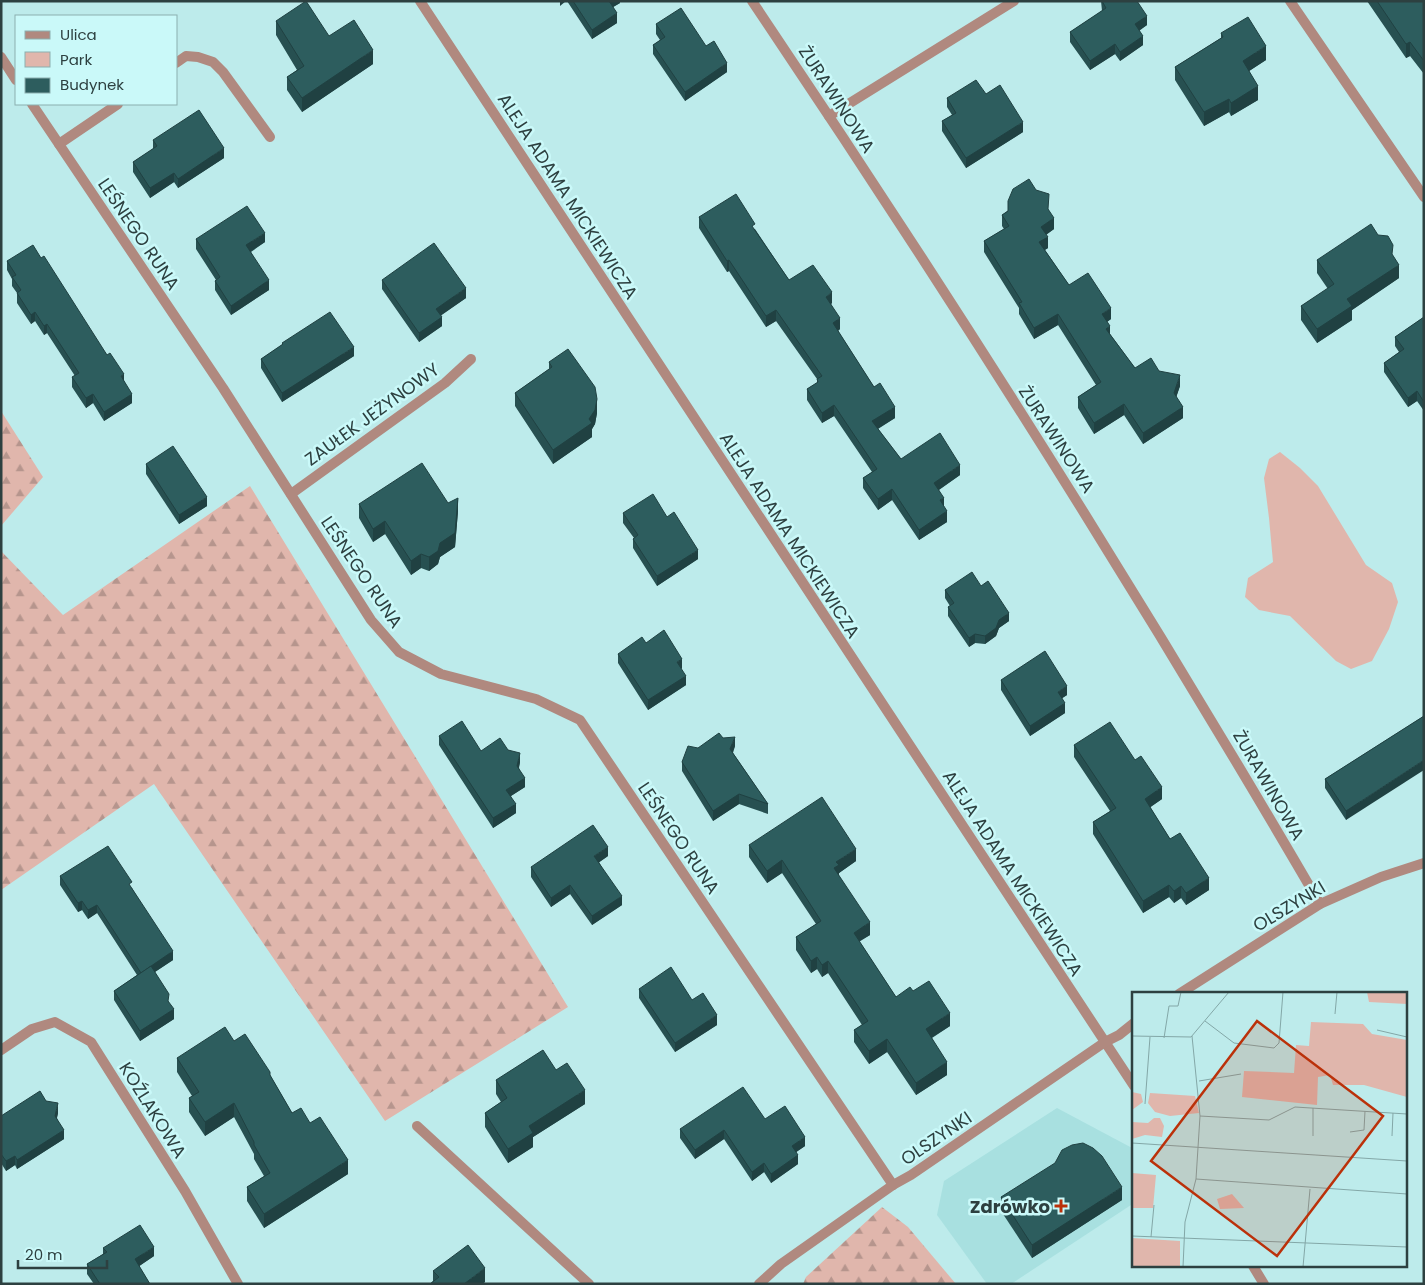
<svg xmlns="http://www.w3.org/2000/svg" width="1425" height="1285" font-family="Poppins,sans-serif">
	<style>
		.built { fill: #a8e0e0 }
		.green { fill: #e0b6ac }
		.forest { fill: url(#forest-firs) }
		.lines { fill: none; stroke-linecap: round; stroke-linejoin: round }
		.street { stroke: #b0897f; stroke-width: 10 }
		.wall { fill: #275051 }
		.shaded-wall { fill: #204142 }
		.building { fill: #2d5d5e; stroke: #204142 }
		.poi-dot { fill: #bb310a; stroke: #caf9f9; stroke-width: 2 }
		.labels { text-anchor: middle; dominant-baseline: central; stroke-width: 5; stroke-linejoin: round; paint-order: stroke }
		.street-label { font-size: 18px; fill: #2d4040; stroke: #caf9f9 }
		.poi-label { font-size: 18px; font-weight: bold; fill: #2d4040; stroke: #caf9f9; text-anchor: end }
		.inset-road { fill: none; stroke: #83a7a7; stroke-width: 1 }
		.view { fill: #bb310a; fill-opacity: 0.15; stroke: #bb310a; stroke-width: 2.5 }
		.inset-edge { fill: none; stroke: #2d4040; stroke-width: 2.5 }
	</style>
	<defs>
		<pattern id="forest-firs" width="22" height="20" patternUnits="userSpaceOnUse" patternTransform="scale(1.25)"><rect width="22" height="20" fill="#e0b6ac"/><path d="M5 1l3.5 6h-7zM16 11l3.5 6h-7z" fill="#b6958d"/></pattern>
	</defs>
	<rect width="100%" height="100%" fill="#bdebeb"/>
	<polygon class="built" points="1057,1108 1134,1149 1134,1203 1011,1284 987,1284 937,1215 944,1181"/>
	<polygon class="green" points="1280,452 1300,468 1318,486 1366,565 1392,583 1398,602 1389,629 1372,661 1351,669 1336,661 1290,616 1259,610 1245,597 1248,578 1273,562 1269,518 1264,478 1269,459"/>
	<g class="forest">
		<polygon points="1,411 43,477 1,526"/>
		<polygon points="250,486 568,1007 385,1121 154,784 1,890 1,551 63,615"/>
		<polygon points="882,1207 908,1227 956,1284 803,1284 806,1277"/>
	</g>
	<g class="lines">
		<g class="street">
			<polyline points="420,1 1134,1086"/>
			<path d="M752 1C951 296 1141 597 1320 904"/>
			<polyline points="1290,1 1424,197"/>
			<polyline points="1,57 16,80"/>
			<polyline points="176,63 186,56 198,57 213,62 223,72 270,137"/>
			<polyline points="32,104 223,388 371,620 399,652 441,674 536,699 580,720 893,1185"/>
			<polyline points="829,116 1014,1"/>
			<polyline points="59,144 118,104"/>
			<polyline points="291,494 445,383 471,359"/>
			<polyline points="1179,994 1320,904 1381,877 1424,863"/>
			<polyline points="1,1050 32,1029 55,1022 91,1042 185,1191 238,1284"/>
			<polyline points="417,1126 589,1284"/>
			<polyline points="1253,1266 1264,1284"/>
			<polyline points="759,1284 781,1264 893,1185 911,1175 1105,1042 1119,1035 1134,1023"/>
		</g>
	</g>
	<g class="wall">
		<polygon points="567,1 620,1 620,3 613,7 617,23 592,39"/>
		<polygon points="1101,1 1137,1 1147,25 1139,30 1143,45 1120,61 1115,54 1090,70 1070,42 1070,32 1102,11"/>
		<polygon points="1367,1 1424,1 1424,74 1410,56 1406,58"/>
		<polygon points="276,21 329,36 373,64 302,112 287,90 287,77 297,70 276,35"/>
		<polygon points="656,24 706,46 727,72 685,101 653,54 653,45 660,40 656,34"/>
		<polygon points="1221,33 1266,60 1249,71 1258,100 1231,116 1229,112 1204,126 1175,80 1175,67 1221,38"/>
		<polygon points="986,94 1023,132 966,168 942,131 942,121 952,115 947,107 947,98"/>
		<polygon points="153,140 224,158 178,188 174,182 150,198 133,172 133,162 153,149"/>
		<polygon points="1036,190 1048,209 1054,229 1046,235 1048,248 1045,250 1069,285 1111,319 1107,322 1110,334 1135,368 1159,371 1180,386 1176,397 1183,418 1143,444 1124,415 1094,434 1078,408 1078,397 1096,385 1058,325 1034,339 1019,314 1019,308 984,252 984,241 1004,229 1002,226 1002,215"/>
		<polygon points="699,217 755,229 789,280 832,303 831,304 840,329 838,331 874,387 895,418 878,429 901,459 960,475 939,490 947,522 919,540 892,500 878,510 863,488 863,478 872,472 834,416 822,423 807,400 807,389 817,383 817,379 776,321 766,327 729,271 727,272 699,228"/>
		<polygon points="196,239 265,242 251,252 269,290 231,315 215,290 215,281 216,280 196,249"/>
		<polygon points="1393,257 1399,278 1352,310 1352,320 1317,343 1301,320 1301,306 1328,289 1317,273 1317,260"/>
		<polygon points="41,258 124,381 132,403 104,421 93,403 86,408 72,387 72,377 75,376 47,333 44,335 35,321 31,324 17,303 17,293 12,286 12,279 7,270 7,261"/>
		<polygon points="382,280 466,298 441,315 442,326 419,342 382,289"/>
		<polygon points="1424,317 1424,411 1417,401 1408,407 1384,372 1384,363 1399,352 1395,346 1395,337"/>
		<polygon points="282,343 354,356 282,402 261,368 261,359 282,345"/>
		<polygon points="549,362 597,413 595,424 592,429 592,437 553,464 515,406 515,393 549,369"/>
		<polygon points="146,464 207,506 179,524 146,474"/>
		<polygon points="448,503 458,511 455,547 440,557 438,564 429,571 421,568 411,575 385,534 373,542 359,518 359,504"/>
		<polygon points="623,513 698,559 657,586 633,548 633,539 634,538 623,523"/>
		<polygon points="981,586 1009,621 999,628 996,636 985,644 975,643 969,647 948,616 948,607 950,606 945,598 945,590"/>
		<polygon points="646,643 682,668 681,669 686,685 648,710 618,663 618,654"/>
		<polygon points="1001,680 1067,695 1062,698 1065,713 1030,736 1001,690"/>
		<polygon points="1424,716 1346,820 1325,788 1325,779"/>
		<polygon points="439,736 481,751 508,750 520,762 519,768 525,787 511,796 516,813 493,828 439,745"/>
		<polygon points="723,738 735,746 733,753 768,804 768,814 739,804 713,821 682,771 682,762 698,748"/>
		<polygon points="1074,745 1135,760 1162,799 1150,807 1170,839 1209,890 1186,905 1181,898 1174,903 1169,897 1143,913 1093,834 1093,822 1110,811 1074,757"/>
		<polygon points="749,845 856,861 839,873 839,876 870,935 859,941 896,997 913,991 950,1026 932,1038 947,1075 916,1095 887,1052 869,1064 854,1042 854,1030 862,1025 828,973 822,977 817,969 811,973 796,950 796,937 816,924 782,873 767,883 749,857"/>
		<polygon points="608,856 599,862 622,905 592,925 570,894 551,907 531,877 531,867"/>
		<polygon points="60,876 132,888 173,960 155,972 169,1003 174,1019 140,1041 114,1000 114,991 137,975 97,913 88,919 82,910 78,912 60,885"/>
		<polygon points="639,989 717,1025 675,1052 639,998"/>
		<polygon points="234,1041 270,1075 292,1113 310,1123 348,1174 264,1228 247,1201 247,1187 264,1176 254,1159 254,1154 234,1117 205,1136 189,1112 189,1098 192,1096 177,1072 177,1058"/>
		<polygon points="556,1070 585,1104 533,1137 533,1147 508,1163 485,1127 485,1113 501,1102 496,1094 496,1080"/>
		<polygon points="46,1101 58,1113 57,1118 64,1139 17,1169 15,1165 6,1171 1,1163 1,1116"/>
		<polygon points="765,1119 805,1146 796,1152 798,1164 771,1183 764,1172 752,1181 724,1139 695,1159 680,1138 680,1129"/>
		<polygon points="1001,1197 1122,1200 1032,1258 1001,1211"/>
		<polygon points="103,1248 154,1256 139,1266 150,1284 94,1284 87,1274 87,1264 103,1254"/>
		<polygon points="433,1271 485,1282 482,1284 430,1284 433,1281"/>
	</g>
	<g class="shaded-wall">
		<polygon points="560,1 566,1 560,6"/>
		<polygon points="608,1 620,1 620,3 608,10"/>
		<polygon points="617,13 617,23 592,39 592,30"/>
		<polygon points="1147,16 1147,25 1135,34 1135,24"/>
		<polygon points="1143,36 1143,45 1120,61 1120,52"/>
		<polygon points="1410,42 1410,56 1406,58 1406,44"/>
		<polygon points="1115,44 1115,54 1090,70 1090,61"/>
		<polygon points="1266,46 1266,60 1243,75 1243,61"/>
		<polygon points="373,50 373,64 302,112 302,98"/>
		<polygon points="727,63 727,72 685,101 685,92"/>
		<polygon points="1258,86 1258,100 1231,116 1231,103"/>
		<polygon points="1229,99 1229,112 1204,126 1204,112"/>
		<polygon points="1023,122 1023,132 966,168 966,158"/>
		<polygon points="224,148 224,158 178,188 178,179"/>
		<polygon points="174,173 174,182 150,198 150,188"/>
		<polygon points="1054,218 1054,229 1041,238 1041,227"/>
		<polygon points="265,233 265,242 246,254 246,245"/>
		<polygon points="1048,237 1048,248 1039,253 1039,242"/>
		<polygon points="729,260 729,271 727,272 727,261"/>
		<polygon points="1399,265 1399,278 1352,310 1352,320 1317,343 1317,329 1347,299"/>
		<polygon points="269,280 269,290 231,315 231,306"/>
		<polygon points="466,288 466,298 436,319 436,309"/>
		<polygon points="832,292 832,303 826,308 826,297"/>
		<polygon points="1111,308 1111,319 1102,325 1102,314"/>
		<polygon points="776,310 776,321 766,327 766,316"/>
		<polygon points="35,312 35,321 31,324 31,315"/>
		<polygon points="1058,314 1058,325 1034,339 1034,328"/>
		<polygon points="442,317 442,326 419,342 419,333"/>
		<polygon points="840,318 840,329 833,334 833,323"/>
		<polygon points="47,324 47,333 44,335 44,326"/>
		<polygon points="1110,326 1110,337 1106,329"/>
		<polygon points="354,347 354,356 282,402 282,393"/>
		<polygon points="124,374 124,383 121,376"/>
		<polygon points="1180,375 1180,386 1174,404 1174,393"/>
		<polygon points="1417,391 1417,401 1408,407 1408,398"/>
		<polygon points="93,394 93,403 86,408 86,398"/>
		<polygon points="132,394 132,403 104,421 104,412"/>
		<polygon points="597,399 597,413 595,424 592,429 592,437 553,464 553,450"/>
		<polygon points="1124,404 1124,415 1094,434 1094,423"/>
		<polygon points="834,405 834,416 822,423 822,413"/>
		<polygon points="895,407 895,418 872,432 872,421"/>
		<polygon points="1183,407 1183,418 1143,444 1143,433"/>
		<polygon points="960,465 960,475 934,493 934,483"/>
		<polygon points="892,489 892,500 878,510 878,499"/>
		<polygon points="207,497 207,506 179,524 179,515"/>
		<polygon points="458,498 458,511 455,547 440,557 438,564 429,571 429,557 440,543"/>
		<polygon points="944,498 944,508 940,500"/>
		<polygon points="947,511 947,522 919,540 919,530"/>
		<polygon points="385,521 385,534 373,542 373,529"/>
		<polygon points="698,550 698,559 657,586 657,576"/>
		<polygon points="421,554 421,568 411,575 411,561"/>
		<polygon points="1009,613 1009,621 999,628 996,636 985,644 985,636 999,620"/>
		<polygon points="975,634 975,643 969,647 969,638"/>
		<polygon points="682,659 682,668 677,671 677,662"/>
		<polygon points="686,676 686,685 648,710 648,700"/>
		<polygon points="1067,686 1067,695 1058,701 1058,692"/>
		<polygon points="1065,703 1065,713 1030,736 1030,726"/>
		<polygon points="735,737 735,746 730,758 730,749"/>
		<polygon points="520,753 520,762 517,775 517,766"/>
		<polygon points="1424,760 1424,770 1346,820 1346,811"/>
		<polygon points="525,778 525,787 506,799 506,790"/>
		<polygon points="1162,787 1162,799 1145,811 1145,799"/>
		<polygon points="739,794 739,804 713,821 713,811"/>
		<polygon points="516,804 516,813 493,828 493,818"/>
		<polygon points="608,847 608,856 594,866 594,856"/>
		<polygon points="856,849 856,861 839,873 839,878 834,868 836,862"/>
		<polygon points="782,860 782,873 767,883 767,871"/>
		<polygon points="1209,878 1209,890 1186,905 1186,893"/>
		<polygon points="570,885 570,894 551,907 551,898"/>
		<polygon points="1169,885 1169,897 1143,913 1143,901"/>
		<polygon points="1181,886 1181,898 1174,903 1174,891"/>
		<polygon points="622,896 622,905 592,925 592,916"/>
		<polygon points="82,901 82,910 78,912 78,903"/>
		<polygon points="97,905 97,913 88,919 88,910"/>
		<polygon points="870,922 870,935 854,945 854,933"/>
		<polygon points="173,951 173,960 141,981 141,973"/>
		<polygon points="817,957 817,969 811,973 811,961"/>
		<polygon points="828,961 828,973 822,977 822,965"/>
		<polygon points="174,1009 174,1019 140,1041 140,1031"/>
		<polygon points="950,1013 950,1026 926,1041 926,1029"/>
		<polygon points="717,1015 717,1025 675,1052 675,1043"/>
		<polygon points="887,1039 887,1052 869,1064 869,1051"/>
		<polygon points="947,1062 947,1075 916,1095 916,1083"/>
		<polygon points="585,1090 585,1104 533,1137 533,1147 508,1163 508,1149 529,1126"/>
		<polygon points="58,1103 58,1113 55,1125 55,1116"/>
		<polygon points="234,1103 234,1117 205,1136 205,1122"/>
		<polygon points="64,1130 64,1139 17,1169 17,1160"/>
		<polygon points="724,1130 724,1139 695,1159 695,1150"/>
		<polygon points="805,1137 805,1146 792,1155 792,1146"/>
		<polygon points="798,1155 798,1164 771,1183 771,1174"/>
		<polygon points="15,1156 15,1165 6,1171 6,1161"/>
		<polygon points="348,1160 348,1174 264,1228 264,1214"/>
		<polygon points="764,1163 764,1172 752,1181 752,1172"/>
		<polygon points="1122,1187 1122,1200 1032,1258 1032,1245"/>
		<polygon points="154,1247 154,1256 135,1269 135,1259"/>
		<polygon points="485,1268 485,1282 482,1284 464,1284"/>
	</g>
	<g class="building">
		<polygon points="306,1 329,36 354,20 373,50 302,98 287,77 304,66 276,21"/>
		<polygon points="573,1 609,1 617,13 592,30"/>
		<polygon points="1102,1 1137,1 1147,16 1135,24 1143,36 1120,52 1115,44 1090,61 1070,32 1106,8"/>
		<polygon points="1377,1 1424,1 1424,61 1410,42 1406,44"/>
		<polygon points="681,8 706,46 714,41 727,63 685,92 653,45 665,37 656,24"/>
		<polygon points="1248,17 1266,46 1243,61 1258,86 1231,103 1229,99 1204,112 1175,67 1223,37 1221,33"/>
		<polygon points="976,80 986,94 1000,85 1023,122 966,158 942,121 956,113 947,98"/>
		<polygon points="199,110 224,148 178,179 174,173 150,188 133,162 157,146 153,140"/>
		<polygon points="1029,179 1036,190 1049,194 1048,209 1054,218 1041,227 1048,237 1039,242 1069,285 1088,273 1111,308 1102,314 1110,326 1106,329 1135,368 1151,358 1159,371 1180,375 1174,393 1183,407 1143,433 1124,404 1094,423 1078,397 1101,382 1058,314 1034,328 1019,303 1022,302 984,241 1009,226 1002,215 1008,211 1008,201 1013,189"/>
		<polygon points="736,194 755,224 752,226 789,280 813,265 832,292 826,297 840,318 833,323 874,387 880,383 895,407 872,421 901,459 940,433 960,465 934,483 944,498 940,500 947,511 919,530 892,489 878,499 863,478 877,469 834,405 822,413 807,389 818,382 817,379 822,376 776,310 766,316 729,260 727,261 699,217"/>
		<polygon points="247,206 265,233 246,245 269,280 231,306 215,281 220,277 196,239"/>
		<polygon points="1371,224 1378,235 1388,236 1393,245 1392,254 1399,265 1347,299 1352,306 1317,329 1301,306 1334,284 1317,260"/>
		<polygon points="434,243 466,288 436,309 442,317 419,333 382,280"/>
		<polygon points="33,245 41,258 44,256 107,355 110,353 124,374 121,376 132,394 104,412 93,394 86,398 72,377 79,373 47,324 44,326 35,312 31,315 17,293 21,290 12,277 16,275 7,261"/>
		<polygon points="330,312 354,347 282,393 261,359 283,344 282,343"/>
		<polygon points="1424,317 1424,402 1417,391 1408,398 1384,363 1404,349 1395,337"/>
		<polygon points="568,349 595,387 597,399 595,410 589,419 592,423 553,450 515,393 552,367 549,362"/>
		<polygon points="173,446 207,497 179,515 146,464"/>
		<polygon points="422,463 448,503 458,498 455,533 440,543 438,551 429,557 421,554 411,561 385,521 373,529 359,504"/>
		<polygon points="653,494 667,517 674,512 698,550 657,576 633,539 638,535 623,513"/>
		<polygon points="972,572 981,586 988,581 1009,613 999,620 996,628 985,636 975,634 969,638 948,607 954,603 945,590"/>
		<polygon points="664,630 682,659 677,662 686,676 648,700 618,654 642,637 646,643"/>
		<polygon points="1045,651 1067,686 1058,692 1065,703 1030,726 1001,680"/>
		<polygon points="1424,716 1424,760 1346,811 1325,779"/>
		<polygon points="462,721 481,751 500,738 508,750 520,753 517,766 525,778 506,790 516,804 493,818 439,736"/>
		<polygon points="1110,722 1135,760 1141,756 1162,787 1145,799 1170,839 1180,833 1209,878 1186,893 1181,886 1174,891 1169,885 1143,901 1093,822 1116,808 1074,745"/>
		<polygon points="719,733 723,738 735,737 730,749 768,804 739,794 713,811 682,762 688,746 698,748"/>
		<polygon points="822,797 856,849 836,862 839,865 834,868 870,922 854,933 896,997 910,987 913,991 929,981 950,1013 926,1029 947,1062 916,1083 887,1039 869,1051 854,1030 868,1021 828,961 822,965 817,957 811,961 796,937 821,921 782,860 767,871 749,845"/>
		<polygon points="593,825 608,847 594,856 622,896 592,916 570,885 551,898 531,867"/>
		<polygon points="108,846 132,882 129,884 173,951 141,973 97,905 88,910 82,901 78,903 60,876"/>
		<polygon points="151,966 169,994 168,1001 174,1009 140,1031 114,991"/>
		<polygon points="671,967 692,1000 703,993 717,1015 675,1043 639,989"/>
		<polygon points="225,1027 234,1041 245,1034 270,1072 270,1075 292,1113 301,1108 310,1123 320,1117 348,1160 264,1214 247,1187 270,1173 254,1145 254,1142 234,1103 205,1122 189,1098 199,1092 177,1058"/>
		<polygon points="543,1050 556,1070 567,1063 585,1090 529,1126 533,1133 508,1149 485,1113 507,1098 496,1080"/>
		<polygon points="743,1087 765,1119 785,1106 805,1137 792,1146 798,1155 771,1174 764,1163 752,1172 724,1130 695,1150 680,1129"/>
		<polygon points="40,1091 46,1101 58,1103 55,1116 64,1130 17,1160 15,1156 6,1161 1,1154 1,1116"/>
		<polygon points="1083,1143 1093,1148 1102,1156 1122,1187 1032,1245 1001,1197 1055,1163 1062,1150 1072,1145"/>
		<polygon points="140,1225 154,1247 135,1259 150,1284 100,1284 87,1264 107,1252 103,1248"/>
		<polygon points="468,1245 485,1268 464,1284 430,1284 439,1277 433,1271"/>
	</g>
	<path class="poi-dot" d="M1058.5 1198.5h5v5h5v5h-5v5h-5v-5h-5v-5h5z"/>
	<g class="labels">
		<g class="street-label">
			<text transform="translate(837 99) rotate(57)">ŻURAWINOWA</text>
			<text transform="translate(568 196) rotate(57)">ALEJA ADAMA MICKIEWICZA</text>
			<text transform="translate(139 234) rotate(56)">LEŚNEGO RUNA</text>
			<text transform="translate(372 414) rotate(-36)">ZAUŁEK JEŻYNOWY</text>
			<text transform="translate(1057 439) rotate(57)">ŻURAWINOWA</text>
			<text transform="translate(790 535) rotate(57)">ALEJA ADAMA MICKIEWICZA</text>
			<text transform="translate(362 572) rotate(56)">LEŚNEGO RUNA</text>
			<text transform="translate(1269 785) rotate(60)">ŻURAWINOWA</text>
			<text transform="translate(679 838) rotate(56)">LEŚNEGO RUNA</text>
			<text transform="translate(1013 873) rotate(57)">ALEJA ADAMA MICKIEWICZA</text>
			<text transform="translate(1289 906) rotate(-31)">OLSZYNKI</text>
			<text transform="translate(153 1110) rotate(58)">KOŹLAKOWA</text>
			<text transform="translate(936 1138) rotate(-34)">OLSZYNKI</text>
		</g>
		<g class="poi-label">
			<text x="1050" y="1206">Zdrówko</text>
		</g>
	</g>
	<g transform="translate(1132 992)">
		<rect width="275" height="275" fill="#bdebeb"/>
		<path d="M100 202 112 216 88 217 85 207ZM0 246 48 249V275H0Z" fill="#e0b6ac"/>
		<path d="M235 0H275V12L237 10ZM179 30 231 32 240 42 275 48V105L232 93H201L198 83 186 85 185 113 110 105 112 79 162 81 164 53 177 54ZM0 100 9 102 11 110 0 118ZM18 101 63 104 67 121 38 124 23 120 16 111ZM22 126H28L32 134 30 145 13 143 0 147V130L16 131ZM0 181 24 183 21 216H0Z" fill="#e0b6ac"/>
		<path class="inset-road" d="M203 22 205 0M73 29 102 51 142 56 147 51 151 0M245 38 275 45M0 44 59 45 97 0M32 46 37 14H46L49 0M67 89 109 82M13 112 18 45M181 116V144M68 124 137 128 163 115 275 122M218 140 232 138 233 119M260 144 261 121M0 151 275 169M64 187 275 202M0 244 275 255M19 245 22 213M51 275 53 230 64 187 68 124 60 44M171 275 178 197"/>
		<path class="view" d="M125 29 251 124 145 264 19 169Z"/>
		<rect width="275" height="275" class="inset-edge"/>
	</g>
	<rect width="1425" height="1285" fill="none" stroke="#2d4040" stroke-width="5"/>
	<rect x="15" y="15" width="162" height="90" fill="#caf9f9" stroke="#8bafaf"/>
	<rect x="25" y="31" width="25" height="8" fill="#b0897f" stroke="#8bafaf"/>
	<text x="60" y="40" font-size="15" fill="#2d4040">Ulica</text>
	<rect x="25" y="52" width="25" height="15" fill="#e0b6ac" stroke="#8bafaf"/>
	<text x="60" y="65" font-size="15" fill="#2d4040">Park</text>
	<rect x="25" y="78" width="25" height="15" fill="#2d5d5e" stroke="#8bafaf"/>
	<text x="60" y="90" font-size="15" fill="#2d4040">Budynek</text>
	<path d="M18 1260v8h89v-8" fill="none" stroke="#2d4040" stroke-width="2.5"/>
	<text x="25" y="1260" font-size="15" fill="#2d4040" stroke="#caf9f9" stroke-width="4" paint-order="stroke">20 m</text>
</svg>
